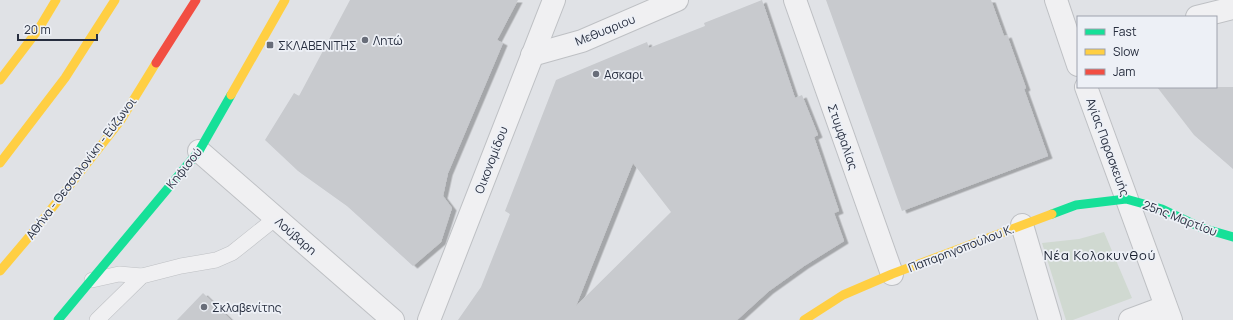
<svg xmlns="http://www.w3.org/2000/svg" width="1233" height="320" font-family="Manrope,sans-serif">
	<style>
		.green { fill: #d0d9d1 }
		.building { fill: #c8cace; fill-rule: evenodd; filter: url(#shadow) }
		.lines { fill: none; stroke-linecap: round; stroke-linejoin: round }
		.lane-casing { stroke: #bec0c4; stroke-width: 16 }
		.street-casing { stroke: #bec0c4; stroke-width: 24 }
		.lane { stroke: #f0f0f2; stroke-width: 15 }
		.street { stroke: #f0f0f2; stroke-width: 22 }
		.fast { stroke: #16e098; stroke-width: 9 }
		.slow { stroke: #ffcf43; stroke-width: 9 }
		.jam { stroke: #f24e42; stroke-width: 9 }
		.poi-dot { fill: #686d79; stroke: #edf0f6; stroke-width: 1.5 }
		.labels { text-anchor: middle; dominant-baseline: central; stroke-width: 3.5; stroke-linejoin: round; paint-order: stroke }
		.street-label { font-size: 12px; fill: #272e3f; stroke: #edf0f6 }
		.poi-label { font-size: 12px; fill: #272e3f; stroke: #edf0f6; text-anchor: start }
		.neighbourhood-label { font-size: 13px; letter-spacing: 1px; fill: #192030; stroke: #edf0f6 }
	</style>
	<defs>
		<filter id="shadow"><feDropShadow dx="4.5" dy="2.5" stdDeviation="0" flood-color="#0004"/></filter>
	</defs>
	<rect width="100%" height="100%" fill="#e0e2e6"/>
	<polygon class="green" points="1104,232 1132,298 1073,320 1066,320 1042,243 1079,239"/>
	<g class="building">
		<polygon points="350,0 518,0 497,40 503,43 448,173 443,196 452,208 441,242 413,266 347,206 298,171 265,140 294,93 299,96"/>
		<path d="M762 0 795 98 802 95 818 135 814 137 839 211 834 213 844 241 804 266 769 291 737 320H458L481 287 510 214 505 211 556 80 647 42 649 48 705 26 704 23ZM633 163 671 212 576 306Z"/>
		<polygon points="826,0 991,0 1004,36 1007,35 1026,88 1024,89 1048,156 902,211"/>
		<polygon points="1157,87 1233,87 1233,169 1194,135"/>
		<polygon points="203,293 231,320 177,320"/>
	</g>
	<g class="lines">
		<g class="lane-casing">
			<g id="lane">
				<polyline points="92,280 119,274 142,276"/>
				<polyline points="97,320 142,276 181,266 216,260 232,253 276,218"/>
			</g>
		</g>
		<g class="street-casing">
			<g id="street">
				<polyline points="795,0 892,274"/>
				<polyline points="1056,0 1078,65"/>
				<polyline points="1197,17 1233,8"/>
				<polyline points="532,55 582,41 677,0"/>
				<polyline points="1086,87 1171,320"/>
				<polyline points="199,151 393,320"/>
				<polyline points="1022,225 1050,320"/>
				<polyline points="429,320 554,0"/>
				<polyline points="1130,320 1165,307"/>
			</g>
		</g>
		<use href="#lane" class="lane"/>
		<use href="#street" class="street"/>
		<g class="fast">
			<polyline points="1052,214 1076,205 1126,199 1162,209 1202,228 1233,237"/>
			<polyline points="58,320 199,151 231,95"/>
		</g>
		<g class="slow">
			<polyline points="0,80 38,30 56,0"/>
			<polyline points="231,95 285,0"/>
			<polyline points="0,163 65,78 115,0"/>
			<polyline points="0,271 34,231 121,120 156,63"/>
			<polyline points="804,320 843,295 892,274 1052,214"/>
		</g>
		<polyline class="jam" points="156,63 196,0"/>
	</g>
	<g class="poi-dot">
		<circle cx="365" cy="40" r="4"/>
		<rect x="266" y="41" width="8" height="8" rx="2"/>
		<circle cx="596" cy="74" r="4"/>
		<circle cx="204" cy="307" r="4"/>
	</g>
	<g class="labels">
		<g class="street-label">
			<text transform="translate(605 30) rotate(-22)">Μεθυαριου</text>
			<text transform="translate(843 137) rotate(71)">Στυμφαλίας</text>
			<text transform="translate(1108 147) rotate(70)">Αγίας Παρασκευής</text>
			<text transform="translate(491 160) rotate(-69)">Οικονομίδου</text>
			<text transform="translate(81 168) rotate(-53)">Αθήνα - Θεσσαλονίκη - Εύζωνοι</text>
			<text transform="translate(184 168) rotate(-51)">Κηφισού</text>
			<text transform="translate(1180 218) rotate(21)">25ης Μαρτίου</text>
			<text transform="translate(296 236) rotate(41)">Λούβαρη</text>
			<text transform="translate(961 248) rotate(-21)">Παπαρηγοπούλου Κ.</text>
		</g>
		<g class="poi-label">
			<text x="373" y="40">Λητώ</text>
			<text x="278" y="45">ΣΚΛΑΒΕΝΙΤΗΣ</text>
			<text x="604" y="74">Ασκαρι</text>
			<text x="212" y="307">Σκλαβενίτης</text>
		</g>
		<g class="neighbourhood-label">
			<text x="1100" y="255">Νέα Κολοκυνθού</text>
		</g>
	</g>
	<rect x="1077" y="16" width="140" height="72" fill="#edf0f6" stroke="#9ea2ad"/>
	<rect x="1085" y="29" width="20" height="6" fill="#16e098" stroke="#9ea2ad"/>
	<text x="1113" y="36" font-size="12" fill="#272e3f">Fast</text>
	<rect x="1085" y="49" width="20" height="6" fill="#ffcf43" stroke="#9ea2ad"/>
	<text x="1113" y="56" font-size="12" fill="#272e3f">Slow</text>
	<rect x="1085" y="69" width="20" height="6" fill="#f24e42" stroke="#9ea2ad"/>
	<text x="1113" y="76" font-size="12" fill="#272e3f">Jam</text>
	<path d="M18 34v6h79v-6" fill="none" stroke="#272e3f" stroke-width="2"/>
	<text x="24" y="34" font-size="12" fill="#272e3f" stroke="#edf0f6" stroke-width="3" paint-order="stroke">20 m</text>
</svg>
